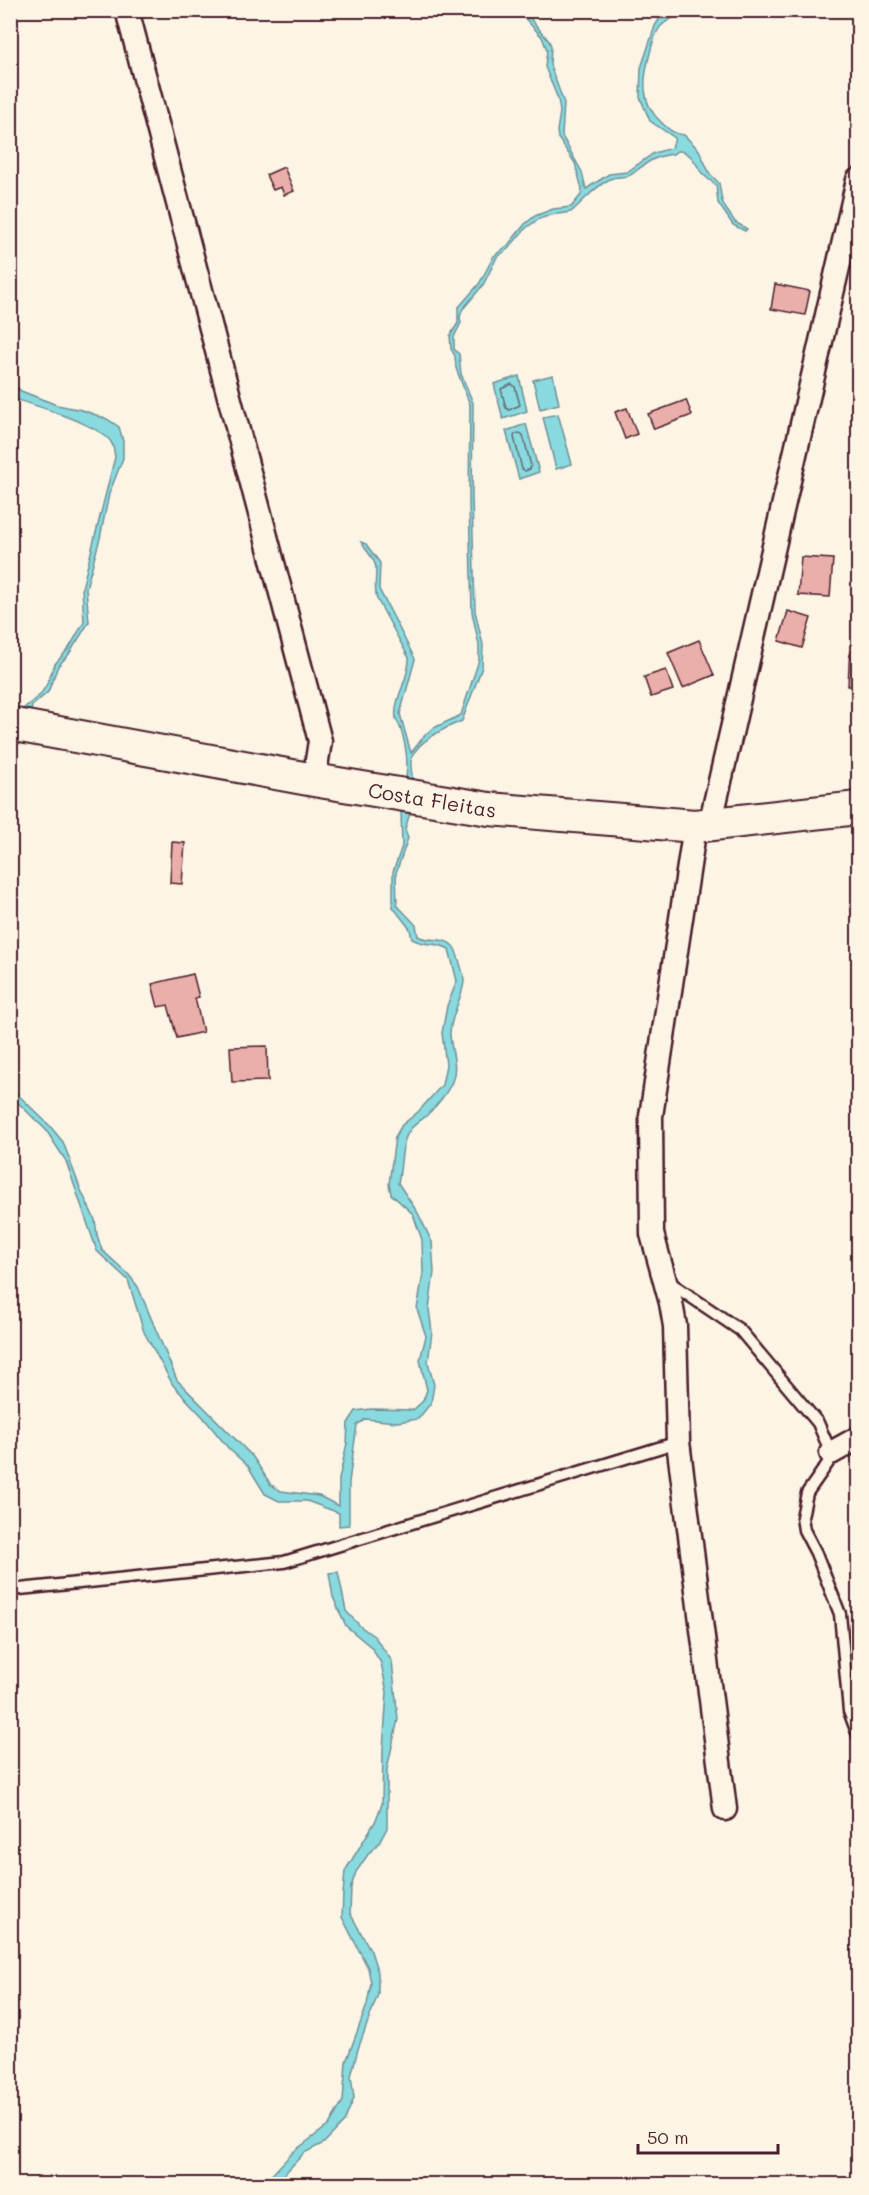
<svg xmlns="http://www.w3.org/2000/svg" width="869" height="2195" font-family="Mali,sans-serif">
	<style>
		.water { fill: #88dadf; stroke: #6f8f97; stroke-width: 1.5 }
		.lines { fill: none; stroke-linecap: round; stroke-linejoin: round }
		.shore { stroke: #636a73; stroke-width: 1.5 }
		.building { fill: #eaafab; stroke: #4a1f2b; stroke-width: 1.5 }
		.lane-casing { stroke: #4a1f2b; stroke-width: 15 }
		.street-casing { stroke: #4a1f2b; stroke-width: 27 }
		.secondary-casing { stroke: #4a1f2b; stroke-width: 36 }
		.lane { stroke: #fcf5e5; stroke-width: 10 }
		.street { stroke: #fcf5e5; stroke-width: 22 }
		.secondary { stroke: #fcf5e5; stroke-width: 32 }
		.labels { text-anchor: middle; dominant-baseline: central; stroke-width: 5; stroke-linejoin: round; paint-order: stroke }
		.street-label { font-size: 20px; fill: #4a1f2b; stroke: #fcf5e5 }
	</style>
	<rect width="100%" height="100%" fill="#fcf5e5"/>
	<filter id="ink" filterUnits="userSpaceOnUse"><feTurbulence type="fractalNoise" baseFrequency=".0167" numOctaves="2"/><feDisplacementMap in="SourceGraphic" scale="12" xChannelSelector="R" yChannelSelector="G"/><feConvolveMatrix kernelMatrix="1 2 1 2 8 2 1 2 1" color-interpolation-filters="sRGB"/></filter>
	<g filter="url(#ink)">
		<g class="water">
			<path d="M518 11H524L549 41 551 46 550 65 564 103 562 136 582 172 586 189 609 174 627 172 654 153 672 148 675 138 650 121 640 97 641 68 655 26 661 16 671 11H690C681 14 668 19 661 26 655 32 652 45 650 53 643 78 640 103 661 122 669 130 674 134 684 135L699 150 710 174 719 183 722 201 726 209 735 222 747 229 745 231 733 225 718 203 716 185C711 181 705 177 701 172 695 162 690 150 677 151L673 154C652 157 648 162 632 174 626 179 617 175 610 179 594 187 584 201 571 212L551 215 539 219 526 228 508 249 497 257 483 285 462 310 460 317 461 323 454 337V349L459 354 461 374 473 403 472 497 475 611 483 645 482 667 462 721C447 727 414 742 411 761 410 768 413 777 413 785L405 783C409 765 406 744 400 727 398 722 397 723 396 718 393 699 410 678 409 658L377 599C374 588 376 579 376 568 375 558 366 551 361 542L366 544 380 563 379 589 415 659 400 714 411 753 425 735 434 728 461 715 479 660V645L472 612 469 503 470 405 456 368 455 356 451 349 450 336 458 323V308L479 284 494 256 508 245 525 224 535 216 553 209 571 207 581 195 582 189 575 163 558 138 557 131 560 112 558 99 545 67 547 50 542 37Z"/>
			<polygon points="553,375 559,404 540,409 533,380"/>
			<polygon points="519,376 527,411 503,419 494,384"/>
			<path d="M11 381 21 391 57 405 82 410 107 419 119 427 123 441V458L109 494 100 538 86 588 89 622 69 654 58 666 48 692 32 706 31 711 23 709 40 695 46 686 55 664 69 648 84 622 82 588 115 457C114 453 114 447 112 444 105 426 34 405 15 399L11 396Z"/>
			<polygon points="558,414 572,464 556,469 543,417"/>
			<polygon points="526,424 539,472 519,479 506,431"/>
			<path d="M401 812 410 813 405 829 408 838 396 873 397 905 416 925 418 936C429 943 447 935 455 949 457 953 464 975 464 980 465 991 450 1017 450 1033 450 1049 459 1065 452 1082 447 1093 436 1107 427 1115 422 1120 414 1124 410 1130 400 1142 402 1168 398 1183L418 1213 432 1242 434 1272 429 1309 432 1332 428 1362 434 1385 431 1403 418 1419 397 1422 366 1419 357 1425 349 1482V1525L339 1526V1513L307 1501H279L265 1494 248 1466 229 1449 203 1417 173 1385 144 1332 128 1280 97 1251 66 1161 46 1130 11 1096V1088L49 1125 63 1142 80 1188 95 1220 97 1235 102 1250 129 1275 138 1287 177 1380 253 1457 271 1485 281 1491 319 1496 339 1506V1479L347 1443 348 1423 356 1411 371 1409 413 1410 423 1401 427 1390 420 1360 426 1336 417 1309 423 1274 422 1240 413 1214 391 1194 389 1184 395 1137 402 1125 418 1112 442 1085 446 1065 442 1033 447 1006 457 981 449 949C435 941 427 947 412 939L410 929 393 907V872L402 846Z"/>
			<polygon points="338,1572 346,1611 360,1626 375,1637 392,1661 398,1719 387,1769 387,1828 379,1843 369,1853 356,1872 351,1887 350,1913 371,1951 378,1973 378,1994 358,2049 351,2076 354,2098 344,2122 324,2143 304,2153 275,2184 266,2184 267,2180 293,2152 329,2125 343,2101 346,2062 367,2005 371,1983 368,1968 342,1917 343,1894 345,1871 375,1822 382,1804 383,1749 387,1692 381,1663 371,1647 346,1626 333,1597 329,1573"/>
		</g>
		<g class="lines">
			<g class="shore">
				<polygon points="512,384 515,387 520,405 509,410 506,408 501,389"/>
				<polygon points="520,433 523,435 531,466 530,469 525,471 522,469 514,437 515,434"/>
			</g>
		</g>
		<g class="building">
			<polygon points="284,167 294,191 284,195 281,187 273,190 266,175"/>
			<polygon points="775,284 810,291 805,315 771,309"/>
			<polygon points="686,400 692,415 654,429 648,414"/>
			<polygon points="627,408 637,434 625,439 615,412"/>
			<polygon points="801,557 833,559 830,597 798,595"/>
			<polygon points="788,611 811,618 802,648 779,641"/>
			<polygon points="699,640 714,675 683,688 668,653"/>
			<polygon points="850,645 858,645 858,686 848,686"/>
			<polygon points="666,670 673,690 651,697 644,677"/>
			<polygon points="172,842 185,843 182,884 170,883"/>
			<polygon points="193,974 199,997 195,998 203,1032 177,1038 168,1005 158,1007 152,984"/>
			<polygon points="267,1046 268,1081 232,1082 230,1047"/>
		</g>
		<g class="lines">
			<g class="lane-casing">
				<g id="lane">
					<polyline points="669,1282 740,1330 818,1423 831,1453 828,1463 807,1493 802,1517 804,1530 816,1553 840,1614 849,1711 858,1735"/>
					<polyline points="10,1590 284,1562 678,1442"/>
				</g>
			</g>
			<g class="street-casing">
				<g id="street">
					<polyline points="127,10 320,741 314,780"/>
					<polyline points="710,825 858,180"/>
					<polyline points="695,826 651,1116 652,1234 671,1303 675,1326 678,1442 725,1809"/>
					<polyline points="831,1453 858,1438"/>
				</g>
			</g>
			<g class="secondary-casing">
				<g id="secondary">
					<path id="s1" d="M10 724 314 780 489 809 695 826 858 808"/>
				</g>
			</g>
			<use href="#lane" class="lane"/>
			<use href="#street" class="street"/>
			<use href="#secondary" class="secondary"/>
		</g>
	</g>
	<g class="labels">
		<g class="street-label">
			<text stroke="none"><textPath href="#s1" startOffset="429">Costa Fleitas</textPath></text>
		</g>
	</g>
	<rect width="869" height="2195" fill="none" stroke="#fcf5e5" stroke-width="36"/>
	<rect x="18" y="18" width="833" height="2159" fill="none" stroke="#4a1f2b" stroke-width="2" filter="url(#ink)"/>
	<path d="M638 2144v9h140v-9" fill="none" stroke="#4a1f2b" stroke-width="3"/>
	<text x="647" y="2144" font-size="18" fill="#4a1f2b" stroke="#fcf5e5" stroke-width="4.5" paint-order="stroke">50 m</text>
</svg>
